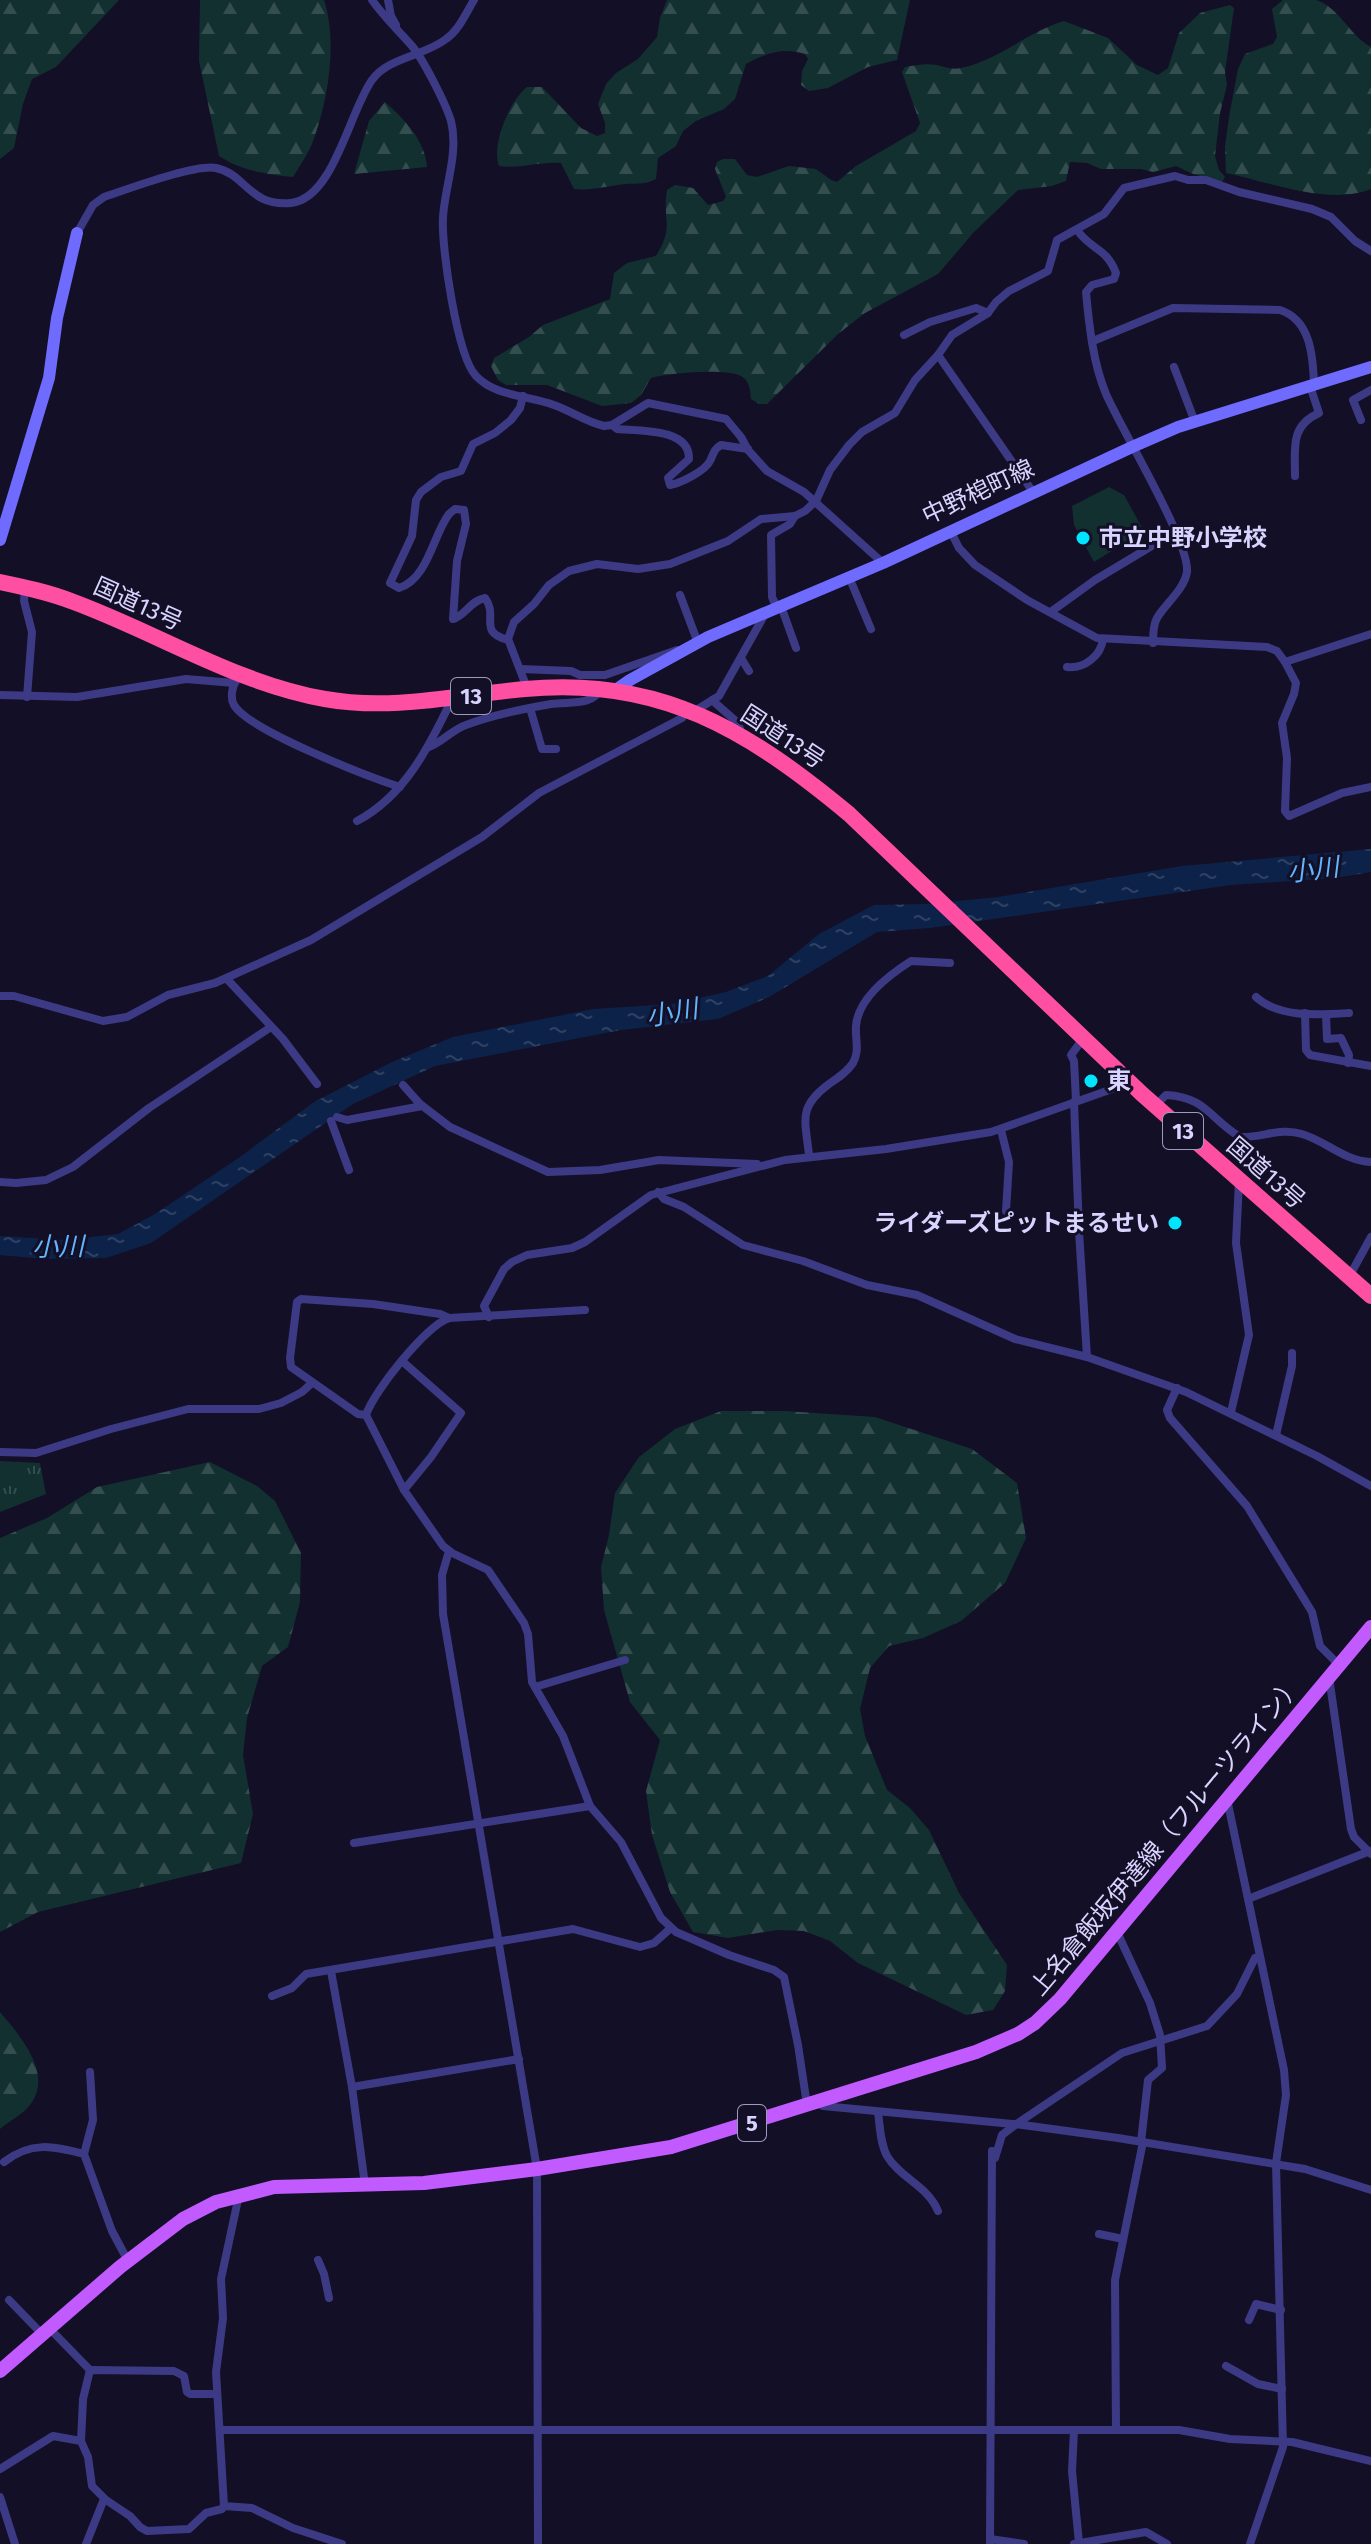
<svg xmlns="http://www.w3.org/2000/svg" width="1371" height="2544" font-family="'Fira Sans','Noto Sans JP',sans-serif">
	<style>
		.forest { fill: url(#forest-firs) }
		.park { fill: url(#park-tufts) }
		.pitch { fill: #12302f }
		.water { fill: url(#water-ripples) }
		.lines { fill: none; stroke-linecap: round; stroke-linejoin: round }
		.street { stroke: #3d3a85; stroke-width: 8 }
		.secondary { stroke: #6f6bff; stroke-width: 12 }
		.primary { stroke: #c25bff; stroke-width: 14 }
		.highway { stroke: #ff4fa3; stroke-width: 16 }
		.poi-dot { fill: #00e5ff; stroke: #130f26; stroke-width: 3 }
		.labels { text-anchor: middle; dominant-baseline: central; stroke-width: 6; stroke-linejoin: round; paint-order: stroke }
		.shield { fill: #130f26; stroke: #9e99be; stroke-width: 2 }
		.shield-label { font-size: 22px; font-weight: bold; fill: #d9d4ff }
		.street-label { font-size: 24px; fill: #d9d4ff; stroke: #130f26 }
		.poi-label { font-size: 24px; font-weight: bold; fill: #d9d4ff; stroke: #130f26; text-anchor: start }
		.water-label { font-size: 26px; font-style: italic; fill: #62b6ff; stroke: #130f26 }
	</style>
	<defs>
		<pattern id="forest-firs" width="22" height="20" patternUnits="userSpaceOnUse" patternTransform="scale(2)"><rect width="22" height="20" fill="#12302f"/><path d="M5 1l3.5 6h-7zM16 11l3.5 6h-7z" fill="#344d4e"/></pattern>
		<pattern id="park-tufts" width="24" height="20" patternUnits="userSpaceOnUse" patternTransform="scale(2)"><rect width="24" height="20" fill="#12302f"/><path d="M3 7l-1-3M5 7V3M7 7l1-3M15 17l-1-3M17 17v-4M19 17l1-3" fill="none" stroke="#344d4e"/></pattern>
		<pattern id="water-ripples" width="26" height="14" patternUnits="userSpaceOnUse" patternTransform="scale(2)"><rect width="26" height="14" fill="#0c2248"/><path d="M2 4q2-2 4 0t4 0M15 11q2-2 4 0t4 0" fill="none" stroke="#2f4163"/></pattern>
	</defs>
	<rect width="100%" height="100%" fill="#130f26"/>
	<g class="forest">
		<polygon points="0,0 119,0 56,67 32,79 23,104 14,148 0,159"/>
		<path d="M200 0H324C338 43 328 101 312 144 307 155 299 167 293 177 266 174 242 171 219 156L199 61Z"/>
		<path d="M667 0H910L897 60 868 67 828 88 809 91 801 85 802 71 808 59 805 54C783 47 766 53 746 64L735 99 724 109 696 121 683 131 676 146 658 158 656 179C644 185 638 183 625 184 607 186 592 191 574 189L561 163C540 161 520 169 499 166 491 146 509 101 527 87H542L581 128 597 136 605 133V123L598 104 606 84 616 73 638 59 657 37 660 18Z"/>
		<path d="M1283 0C1293 0 1307 0 1316 0 1339 7 1350 36 1371 47V189C1328 206 1270 182 1226 173L1225 147 1229 117 1238 69 1245 54 1273 44 1277 37 1272 9Z"/>
		<path d="M1230 5 1234 8 1225 72 1227 85 1220 113 1215 156 1219 170 1225 177 1222 182 1193 174 1176 166 1153 172 1141 169H1101L1087 163 1070 162 1066 181 1052 186 1018 190 974 232 938 274 865 313 838 334 767 404H759L751 399C750 390 750 381 741 376 726 368 668 373 651 378L641 395 631 403 602 406 547 385H506L498 380 491 366 494 358 529 337 543 325 610 299 614 273 627 263 656 256C675 225 662 222 667 190L675 185 693 188 708 205 723 201 726 197 715 169 717 162 723 159H735L747 175 757 177 789 166 816 169 831 180 837 182 856 166 916 131 920 123 902 72 905 67C916 65 926 63 937 65 945 67 952 70 961 68 999 60 1027 32 1064 21L1108 38 1137 65 1158 75 1168 68 1179 33 1200 13Z"/>
		<path d="M385 102C404 119 425 140 427 167L354 174 369 121Z"/>
		<polygon points="721,1411 785,1411 875,1417 972,1449 1017,1483 1026,1538 1005,1583 961,1621 923,1638 889,1646 870,1668 860,1709 865,1736 887,1790 910,1808 929,1830 959,1893 1007,1965 1005,1991 993,2010 966,2015 858,1963 830,1941 804,1931 777,1930 728,1938 693,1932 670,1892 652,1835 646,1791 660,1740 630,1702 604,1610 601,1567 609,1535 615,1493 639,1457 675,1429"/>
		<polygon points="210,1462 257,1486 275,1501 301,1553 300,1602 288,1647 262,1666 247,1718 243,1755 253,1814 241,1863 38,1912 0,1932 0,1538 47,1518 97,1487"/>
		<path d="M0 2012C20 2036 55 2075 29 2106 22 2115 9 2121 0 2129Z"/>
	</g>
	<polygon class="park" points="0,1461 40,1463 46,1494 0,1512"/>
	<polygon class="pitch" points="1109,487 1124,495 1144,531 1094,562 1074,525 1072,506"/>
	<polygon class="water" points="1371,849 1371,872 1335,878 1231,885 930,928 877,932 769,997 718,1019 621,1030 435,1066 353,1104 151,1243 106,1258 45,1259 0,1255 0,1236 64,1240 118,1234 155,1214 240,1157 314,1102 392,1062 453,1037 593,1009 672,1004 726,992 768,976 819,934 874,905 927,904 998,897 1182,866"/>
	<g class="lines">
		<g class="street">
			<path d="M372 0C384 17 398 30 412 46 423 59 446 104 451 121 459 152 445 186 443 217 441 246 457 356 476 376 496 397 528 395 554 405 571 411 586 422 604 426L612 425 648 403 726 419 741 437 748 450 767 471 804 492 883 563"/>
			<polyline points="388,0 391,16 396,25"/>
			<path d="M1077 230C1092 251 1106 247 1116 273L1114 279 1092 285 1086 292C1089 325 1093 363 1106 394 1121 429 1190 542 1187 572 1184 590 1165 604 1157 618 1153 625 1153 635 1153 643"/>
			<path d="M77 233 93 205 104 197C128 189 195 164 216 168 246 174 249 207 291 203 334 198 349 112 372 80 388 57 425 56 446 39 459 30 466 13 474 0"/>
			<polyline points="904,335 930,322 976,308 988,313"/>
			<path d="M1093 341 1173 308 1280 310C1311 320 1313 357 1314 384"/>
			<polyline points="938,355 1033,492"/>
			<polyline points="1174,367 1195,422"/>
			<polyline points="1361,420 1353,400 1371,390"/>
			<path d="M612 425 617 429C639 431 690 428 689 459L668 478 670 485C681 483 705 471 710 461 714 453 713 450 721 445L748 449"/>
			<path d="M1295 476C1295 448 1290 426 1319 413L1310 386"/>
			<polyline points="950,530 959,548 975,565 1027,600 1097,638 1267,647 1277,651 1285,662 1296,683 1294,694 1282,723 1287,758 1285,811 1289,816 1342,793 1371,787"/>
			<polyline points="849,577 871,629"/>
			<polyline points="25,588 24,601 32,632 27,697"/>
			<polyline points="680,595 698,643"/>
			<polyline points="781,606 796,648"/>
			<polyline points="777,608 772,597 771,535 790,524 795,516"/>
			<polyline points="1052,611 1095,580 1175,532"/>
			<path d="M508 640C477 632 499 616 485 598 471 600 465 616 453 619L457 561 466 524 464 510 455 509 449 514C433 535 428 579 399 588L390 583 412 536 416 500 421 492 441 477 461 471 473 444 495 433 511 420 520 408 523 396"/>
			<polyline points="741,658 749,671"/>
			<polyline points="1285,662 1371,634"/>
			<path d="M1067 667C1084 669 1101 656 1103 639"/>
			<polyline points="521,669 571,671 580,675 605,675 677,650"/>
			<path d="M236 681C232 687 230 698 234 705 248 730 369 777 400 787"/>
			<polyline points="527,688 508,639 514,622 534,604 549,585 569,571 597,564 638,569 670,564 728,541 761,519 795,516 805,511 816,501 830,470 849,445 862,432 895,413 915,380 938,355 952,335 988,313 996,302 1009,291 1048,271 1057,240 1104,214 1124,188 1175,176 1188,180 1206,180 1239,192 1312,209 1331,217 1355,241 1371,251"/>
			<polyline points="0,695 77,697 186,679 234,683"/>
			<polyline points="712,700 738,723 742,735"/>
			<polyline points="530,708 542,749 556,749"/>
			<polyline points="698,709 719,696 765,614"/>
			<path d="M429 747C442 742 452 730 466 725 493 715 522 709 551 704 569 701 591 707 601 689"/>
			<path d="M357 821C405 796 430 745 452 699"/>
			<polyline points="227,979 283,1039 317,1084"/>
			<polyline points="0,996 14,996 103,1021 127,1017 168,995 215,983 311,940 482,837 539,793 682,718"/>
			<path d="M1256 997C1279 1018 1318 1015 1349 1013"/>
			<polyline points="1305,1013 1306,1050 1310,1055 1371,1066"/>
			<polyline points="1326,1015 1327,1039 1341,1038 1349,1055 1348,1063"/>
			<polyline points="403,1085 420,1104 450,1127 548,1172 600,1170 659,1160 757,1164"/>
			<polyline points="1076,1101 1074,1061 1071,1055 1083,1039"/>
			<polyline points="1074,1102 1079,1231 1087,1357"/>
			<path d="M1155 1106 1166 1095C1206 1097 1210 1119 1240 1137 1262 1138 1280 1127 1302 1134 1326 1141 1344 1161 1371 1162"/>
			<polyline points="337,1117 347,1120 422,1106"/>
			<polyline points="331,1121 349,1170"/>
			<polyline points="1001,1130 1009,1162 1006,1211"/>
			<path d="M809 1155C805 1119 798 1107 829 1084 838 1078 847 1072 853 1063 860 1051 855 1039 856 1026 858 998 889 975 911 961L950 963"/>
			<polyline points="0,1182 16,1183 46,1180 73,1167 149,1108 271,1027"/>
			<polyline points="658,1192 664,1199 684,1207 743,1245 803,1261 867,1285 917,1295 1015,1339 1087,1357 1186,1392 1317,1456 1371,1486"/>
			<polyline points="1349,1277 1371,1237"/>
			<path d="M585 1310 449 1318C425 1327 374 1391 366 1415L404 1490 443 1546 452 1553 488 1570 524 1623 528 1634 532 1682 563 1736 590 1806 621 1842 661 1918 676 1932 729 1955 774 1970 784 1977 798 2045 807 2105"/>
			<polyline points="489,1317 484,1306 504,1269 512,1262 527,1255 572,1248 585,1242 651,1195 785,1160 886,1149 991,1132 1129,1083"/>
			<polyline points="402,1361 461,1413 431,1457 404,1490"/>
			<polyline points="1177,1388 1167,1410 1170,1418 1247,1506 1312,1612 1320,1646 1339,1665"/>
			<polyline points="1231,1412 1249,1335 1236,1243 1239,1181"/>
			<polyline points="366,1415 358,1414 291,1367 290,1358 297,1302 301,1299 373,1304 440,1314 449,1318"/>
			<polyline points="1276,1435 1292,1366 1292,1353"/>
			<polyline points="0,1452 36,1453 111,1429 188,1409 259,1409 281,1403 302,1392 312,1383"/>
			<polyline points="449,1551 442,1575 443,1614 537,2169 538,2544"/>
			<polyline points="1329,1677 1351,1829 1354,1837 1371,1854"/>
			<polyline points="535,1687 625,1660"/>
			<polyline points="1227,1799 1284,2070 1286,2095 1276,2163 1283,2447 1250,2544"/>
			<polyline points="354,1843 590,1806"/>
			<polyline points="1248,1899 1370,1851"/>
			<polyline points="1117,1932 1150,2003 1160,2035 1162,2068 1148,2080 1141,2142"/>
			<polyline points="331,1971 352,2087 365,2185"/>
			<polyline points="272,1996 292,1988 306,1974 573,1929 640,1947 654,1943 671,1928"/>
			<polyline points="352,2087 519,2059"/>
			<polyline points="818,2103 823,2106 1023,2125 1118,2138 1305,2169 1371,2190"/>
			<path d="M878 2112C880 2126 880 2143 887 2156 900 2178 928 2186 938 2211"/>
			<polyline points="84,2154 93,2120 90,2072"/>
			<polyline points="995,2158 1002,2135 1015,2125 1122,2053 1207,2026 1237,1994 1255,1958 1259,1957"/>
			<path d="M4 2162C31 2141 53 2146 84 2154L112 2231 128 2261"/>
			<polyline points="239,2195 221,2279 223,2318 216,2372 224,2506 252,2508 293,2528 342,2544"/>
			<polyline points="1099,2234 1123,2239"/>
			<polyline points="318,2260 324,2274 329,2298"/>
			<polyline points="9,2300 42,2334"/>
			<polyline points="1249,2320 1256,2304 1281,2310"/>
			<polyline points="49,2328 90,2370"/>
			<polyline points="1226,2366 1258,2384 1282,2389"/>
			<polyline points="217,2394 190,2394 187,2392 184,2376 174,2371 90,2370 83,2399 81,2441 88,2457 92,2486 106,2500 130,2516 140,2527 147,2531 189,2529 206,2513 222,2509 224,2506"/>
			<polyline points="221,2430 1179,2430 1230,2439 1292,2442 1371,2461"/>
			<polyline points="1074,2430 1072,2471 1079,2543"/>
			<polyline points="1116,2430 1115,2280 1143,2142"/>
			<polyline points="0,2469 53,2436 81,2441"/>
			<polyline points="0,2497 15,2544"/>
			<polyline points="990,2539 1024,2544"/>
			<polyline points="86,2544 104,2499"/>
			<polyline points="990,2544 992,2151"/>
			<polyline points="1074,2544 1146,2532 1167,2544"/>
		</g>
		<g class="secondary">
			<polyline points="0,540 49,378 57,318 77,233"/>
			<polyline points="617,689 630,680 708,637 883,563 1132,447 1178,427 1371,367"/>
		</g>
		<polyline class="primary" points="0,2371 120,2267 183,2219 216,2202 274,2187 424,2183 537,2169 671,2147 976,2052 1018,2034 1035,2023 1060,1999 1371,1627"/>
		<path class="highway" d="M0 582C24 587 48 592 71 601 156 632 235 683 325 699 392 711 459 695 525 689 660 676 749 731 849 814L1142 1094 1371 1296"/>
	</g>
	<g class="poi-dot">
		<circle cx="1083" cy="538" r="8"/>
		<circle cx="1091" cy="1081" r="8"/>
		<circle cx="1175" cy="1223" r="8"/>
	</g>
	<g class="labels">
		<g class="shield">
			<rect x="451" y="678" width="40" height="36" rx="6"/>
			<rect x="1163" y="1113" width="40" height="36" rx="6"/>
			<rect x="738" y="2105" width="28" height="36" rx="6"/>
		</g>
		<g class="shield-label">
			<text x="471" y="696">13</text>
			<text x="1183" y="1131">13</text>
			<text x="752" y="2123">5</text>
		</g>
		<g class="street-label">
			<text transform="translate(978 492) rotate(-25)">中野梍町線</text>
			<text transform="translate(138 604) rotate(24)">国道13号</text>
			<text transform="translate(783 737) rotate(33)">国道13号</text>
			<text transform="translate(1266 1173) rotate(41)">国道13号</text>
			<text transform="translate(1166 1836) rotate(-50)">上名倉飯坂伊達線（フルーツライン）</text>
		</g>
		<g class="poi-label">
			<text x="1099" y="538">市立中野小学校</text>
			<text x="1107" y="1081">東</text>
			<text x="1159" y="1223" text-anchor="end">ライダーズピットまるせい</text>
		</g>
		<g class="water-label">
			<text transform="translate(1313 870) rotate(-7)">小川</text>
			<text transform="translate(672 1013) rotate(-10)">小川</text>
			<text transform="translate(58 1247) rotate(-1)">小川</text>
		</g>
	</g>
</svg>
